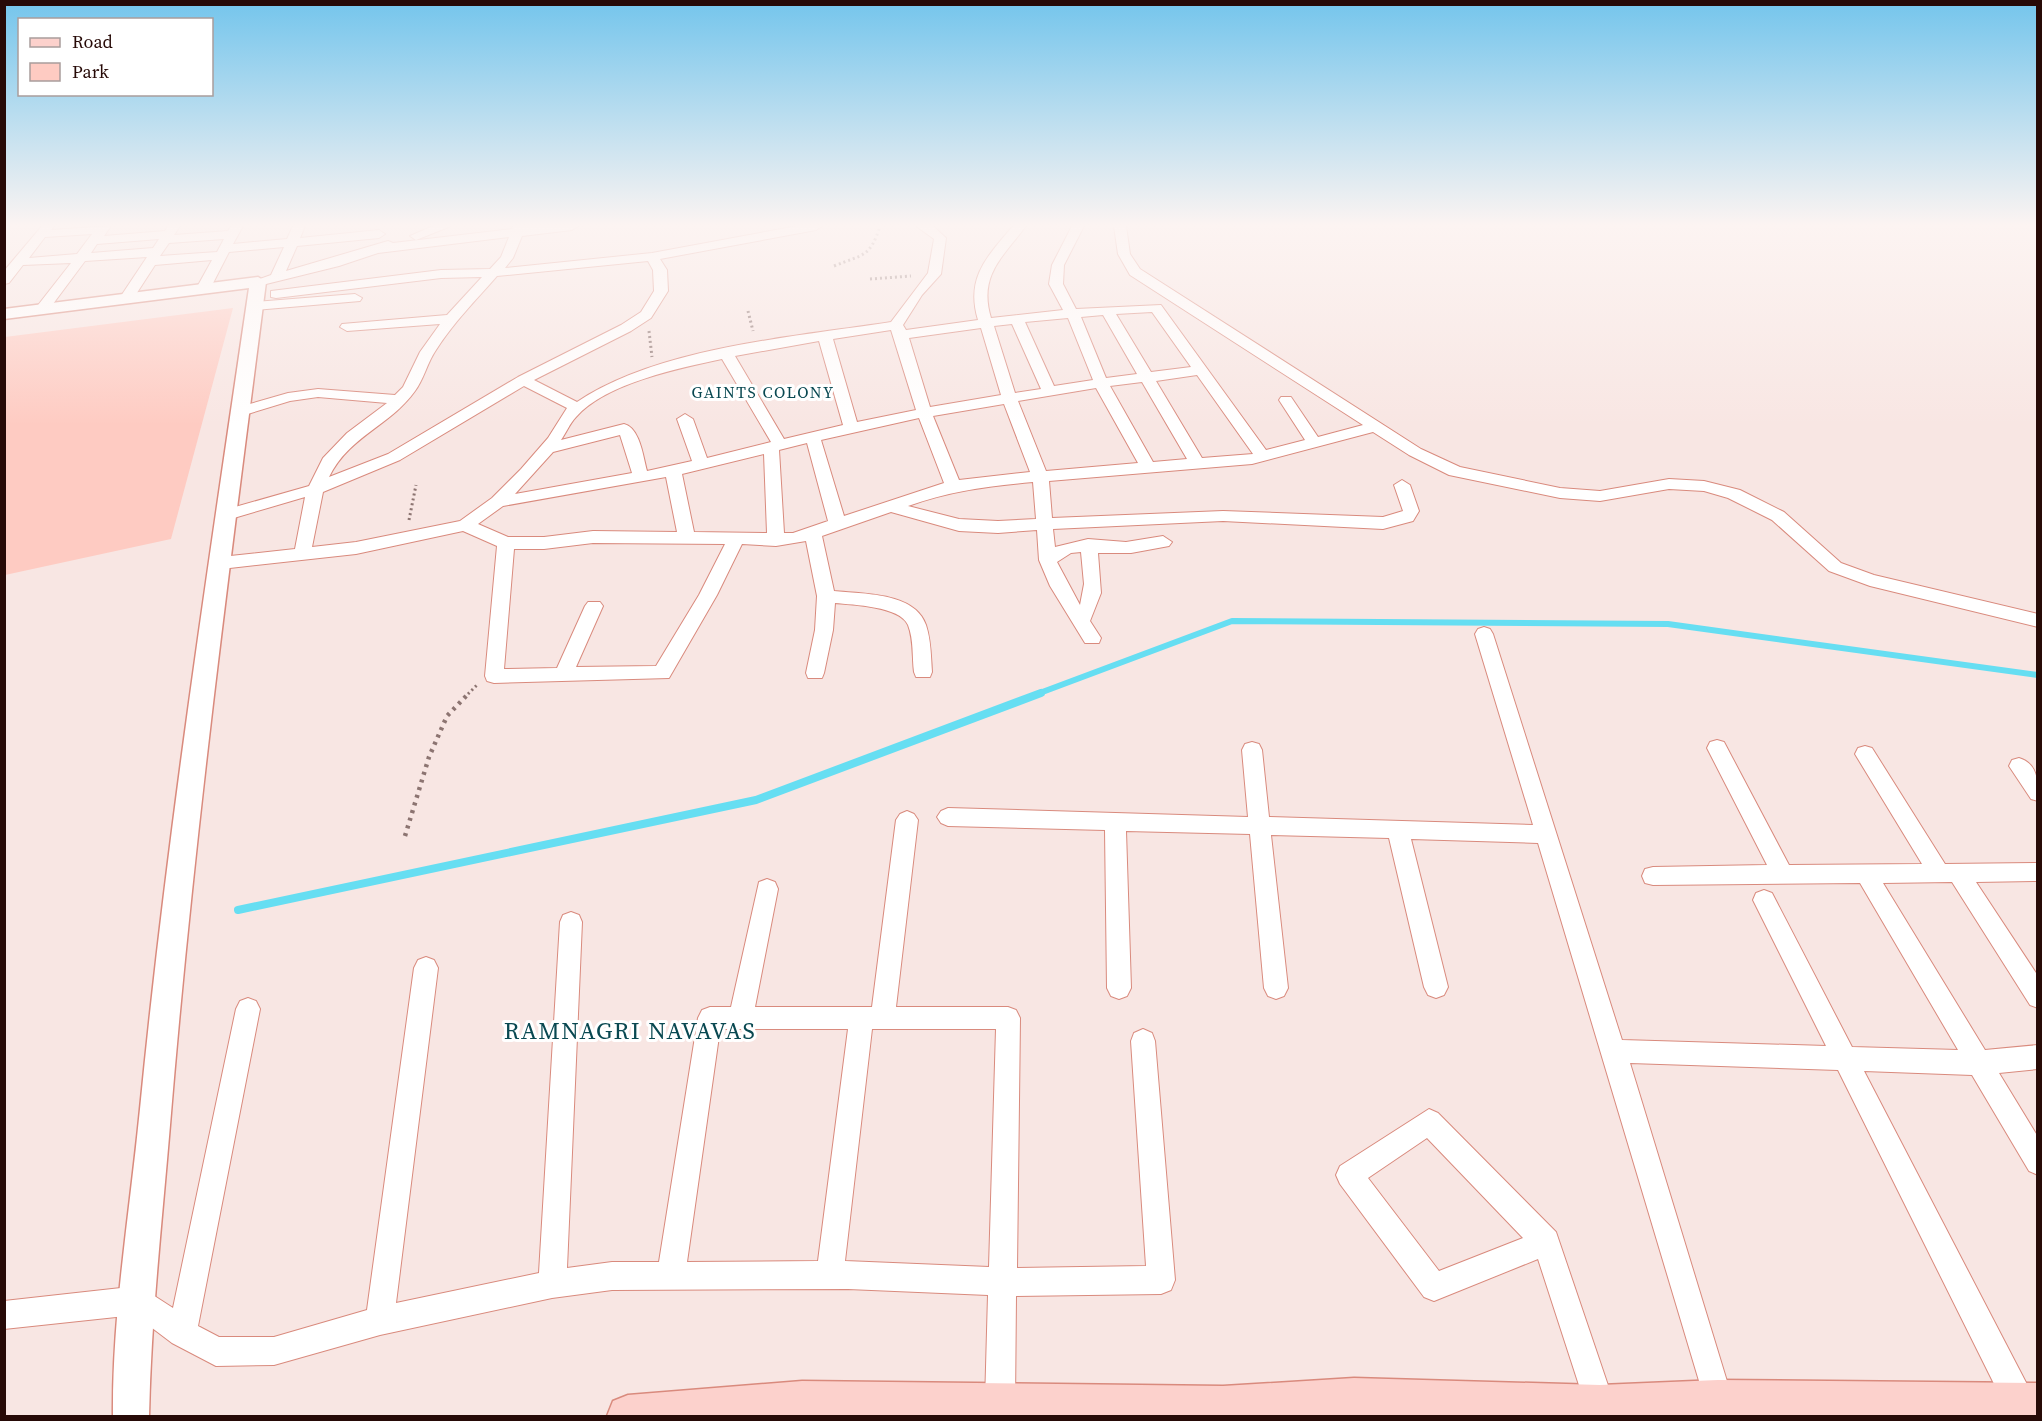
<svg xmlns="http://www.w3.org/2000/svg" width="2042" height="1421" font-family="'Source Serif 4',serif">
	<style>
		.green { fill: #fecbc2 }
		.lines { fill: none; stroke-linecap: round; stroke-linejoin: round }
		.stream-far1 { stroke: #66def2; stroke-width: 6 }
		.stream { stroke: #66def2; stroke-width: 8 }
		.minor-casing { stroke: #d98a7d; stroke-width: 2 }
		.tertiary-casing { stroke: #d98a7d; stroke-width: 3 }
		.secondary-casing { stroke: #d98a7d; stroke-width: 3 }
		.path-far1 { stroke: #8c7471; stroke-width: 3; stroke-dasharray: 2 3; stroke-linecap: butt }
		.path { stroke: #8c7471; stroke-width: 4.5; stroke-dasharray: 3 5; stroke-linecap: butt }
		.minor { fill: #fff; fill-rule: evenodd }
		.tertiary { fill: #fff; fill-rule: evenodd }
		.secondary { fill: #fcd1cc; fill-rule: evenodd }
		.labels { text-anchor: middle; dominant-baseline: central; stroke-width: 6; stroke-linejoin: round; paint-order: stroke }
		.far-neighbourhood-label { font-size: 16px; letter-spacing: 1.5px; fill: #094851; stroke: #fff }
		.near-neighbourhood-label { font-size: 24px; letter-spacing: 1.5px; fill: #094851; stroke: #fff }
	</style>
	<rect width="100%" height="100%" fill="#f8e6e3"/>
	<polygon class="green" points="233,308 171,539 5,575 5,337"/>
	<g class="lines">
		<polyline class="stream-far1" points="1037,694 1232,621 1668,624 2038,675"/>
		<polyline class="stream" points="238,910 756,800 1041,693"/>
		<g class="minor-casing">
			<g id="minor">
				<path d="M42 226H54L51 230 111 226 104 236 165 231 168 226H180L174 235 228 231 231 226H243L233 244 287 239 293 226H305L300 238 379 230 385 234 379 238 297 246 286 271 388 241 393 243 512 229 513 226H578L572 230 522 236 513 258 505 268 652 253 797 226H822L816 230 660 259 667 270 668 291 651 318 631 331 534 380 577 402C659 347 795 337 891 322L928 273 934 239 916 226H933L946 238 941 274 922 295 903 325 906 330 978 320C965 277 988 256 1013 226H1026C1003 257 978 275 991 318L1063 310 1049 284 1052 265 1072 226H1084L1064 265 1063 284 1076 309 1161 305 1266 450 1305 440 1279 400 1281 397H1291L1318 437 1363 425 1130 275 1118 254 1114 226H1126L1130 254 1140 269 1421 449 1460 467 1560 488 1600 491 1669 479 1704 481 1740 490 1784 512 1841 563 1874 575 2038 614V627L1870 586 1829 571 1772 520 1728 498 1704 491 1669 489 1600 501 1560 498 1449 475 1409 455 1373 432 1252 464 1049 481 1052 518 1223 511 1383 517 1403 511 1394 485 1402 480 1410 485 1419 511 1413 521 1383 529 1223 521 1053 529 1055 547 1088 539 1126 542 1163 536 1172 542 1169 546 1131 553H1098L1101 593 1090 621 1101 638 1099 643H1085L1050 586 1039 560 1037 530 998 533 959 531 891 512 822 536 834 591C862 594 915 592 926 625 931 640 931 657 932 672L930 677H916L914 672C912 657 914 640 908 625 900 606 853 605 835 603L833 630 824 673 822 678H808L806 673 815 630 817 596 806 541 776 546 742 544 717 595 669 678 494 683 487 681 485 676 497 546 463 531 356 554 221 569 212 563 221 557 295 549 305 497 227 520 219 515 221 511 309 486 323 458 347 433 387 403 318 397 290 401 241 416 236 414 233 411 236 408 288 393 318 389 395 395 403 387 420 352 440 324 347 331 340 327 342 324 447 315 482 277 441 278 276 298 271 297V291L441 270 490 269 501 257 509 237 378 253 339 266 258 286 251 282 271 275 284 247 229 252 210 289 203 293 196 289 212 260 155 265 131 302 126 303 119 299 147 257 85 261 47 312 42 313 35 309 71 263 23 265 9 283 4 284V271ZM92 234 77 254 29 258 45 237ZM159 239 153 248 91 253 97 244ZM224 239 217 252 160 256 169 243ZM648 261 653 270 654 291 641 312 621 325 518 377 388 454 329 477C349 436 390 426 415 391 424 379 427 363 436 350 453 323 476 300 497 276ZM1152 312 1191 367 1151 372 1116 314ZM1103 315 1137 374 1106 378 1081 317ZM1068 318 1093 380 1054 386 1025 322ZM1012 324 1041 389 1015 393 994 326ZM981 328 1001 395 930 407 909 338ZM891 330 916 410 857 422 833 339ZM819 341 843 425 784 439 735 356ZM722 359 771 442 707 458 693 419 685 414 677 419 692 461 647 471C643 456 640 428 624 424L561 440C566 433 570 423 576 417 606 383 680 368 722 359ZM1197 375 1253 454 1202 458 1156 381ZM1142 382 1187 459 1153 462 1110 386ZM524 386 567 408 548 438 521 469 492 498 460 521 356 542 312 547 323 492 400 460ZM1096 388 1138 463 1046 471 1018 401ZM1004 404 1030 472 959 480 933 416ZM919 418 944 483 844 516 821 440ZM620 435 632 473 515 494 553 452ZM807 443 828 521 793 533H784L779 450ZM764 454 767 533 694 532 682 474ZM666 477 677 532 593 531 544 537H508L478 524 503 506ZM1033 482 1036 519 998 521 959 519 908 506C950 491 989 486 1033 482ZM593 543 725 544 699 595 656 666 576 667 603 606 600 602H588L585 606 557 668 504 669 514 549H544ZM1081 552 1084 584 1080 605 1057 562 1071 553Z"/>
				<polygon points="433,226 451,226 416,240 410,236"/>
				<polygon points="355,294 362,298 360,301 255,310 248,306 255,302"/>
				<polygon points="1484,627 1490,629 1493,634 1622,1040 1826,1046 1753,900 1756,893 1764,890 1772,893 1852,1047 1958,1050 1860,883 1653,885 1645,883 1642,876 1645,869 1653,867 1767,865 1707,748 1710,742 1717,740 1724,742 1789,865 1922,864 1855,754 1858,748 1865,746 1872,748 1945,864 2038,863 2038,881 1976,882 2038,976 2038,1008 2030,1005 1952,882 1883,883 1985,1050 2038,1045 2038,1069 1999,1073 2038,1137 2038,1175 2029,1171 1972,1075 1864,1071 2032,1394 2036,1405 2032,1416 2010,1416 1838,1070 1630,1063 1733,1401 1728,1411 1718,1416 1708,1411 1538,843 1411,839 1448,987 1444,995 1436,998 1428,995 1424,987 1389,838 1271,835 1288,988 1284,996 1276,999 1268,996 1264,988 1250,834 1126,831 1131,988 1127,996 1119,999 1111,996 1107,988 1105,830 948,826 941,823 937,817 941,811 948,808 1248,817 1242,750 1245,744 1252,742 1259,744 1262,750 1269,817 1533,825 1475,634 1478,629"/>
				<path d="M2019 758C2039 764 2038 784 2038 801L2031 799 2009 766 2012 760Z"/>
				<path d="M907 811 914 814 918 820 896 1007H1008L1016 1010 1020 1018 1017 1268 1146 1266 1131 1041 1134 1033 1143 1029 1152 1033 1155 1041 1175 1280 1171 1290 1161 1294 1016 1296 1015 1403 1010 1413 1003 1416 990 1413 985 1403 988 1295 848 1289 612 1290 552 1298 380 1335 274 1365 216 1366 172 1343 135 1315 4 1329V1301L139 1286 173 1308 236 1009 240 1001 248 998 256 1001 260 1009 198 1326 219 1337H274L367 1310 414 968 418 960 426 957 434 960 438 968 396 1303 539 1273 560 922 563 915 571 912 579 915 582 922 567 1268 612 1262H659L698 1018 702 1010 710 1007H731L759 882 767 879 775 882 778 889 755 1007H872L896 820 900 814ZM720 1029H848L818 1261 687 1262ZM872 1029H996L989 1267 845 1261Z"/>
				<path d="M1429 1109 1438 1113 1556 1232 1615 1406 1611 1416H1589L1538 1259 1434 1301 1424 1297 1340 1184 1336 1175 1340 1166ZM1427 1138 1523 1238 1439 1271 1368 1178Z"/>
			</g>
		</g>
		<g class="tertiary-casing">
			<path id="tertiary" d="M258 277 266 282C230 562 193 843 170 1125 162 1222 151 1318 149 1416H113C112 1314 130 1211 140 1109 167 834 209 561 249 288L4 319V309Z"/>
		</g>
		<g class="secondary-casing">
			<polygon id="secondary" points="1354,1378 1600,1385 1718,1380 2038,1383 2038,1416 607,1416 613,1401 628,1395 802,1381 1223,1386"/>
		</g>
		<g class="path-far1">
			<path d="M834 266C863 254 870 258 880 226"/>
			<polyline points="870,279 911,276"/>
			<polyline points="748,311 753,331"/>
			<polyline points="649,331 652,357"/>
			<polyline points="409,520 416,485"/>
			<polyline points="468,694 477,685"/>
		</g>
		<polyline class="path" points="405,836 429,757 447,716 469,693"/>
		<use href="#minor" class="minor"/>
		<use href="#tertiary" class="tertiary"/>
		<use href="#secondary" class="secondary"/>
	</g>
	<linearGradient id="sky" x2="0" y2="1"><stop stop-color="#74c5ec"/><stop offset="0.53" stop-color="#fcf4f2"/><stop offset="1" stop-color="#fcf4f2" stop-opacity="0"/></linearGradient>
	<rect width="2042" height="425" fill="url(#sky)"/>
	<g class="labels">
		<g class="far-neighbourhood-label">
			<text x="763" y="392">GAINTS COLONY</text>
		</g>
		<g class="near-neighbourhood-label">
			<text x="630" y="1030">RAMNAGRI NAVAVAS</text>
		</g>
	</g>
	<rect width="2042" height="1421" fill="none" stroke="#270a07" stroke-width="12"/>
	<rect x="18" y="18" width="195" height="78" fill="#ffffff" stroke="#a99d9c" stroke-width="1.5"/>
	<rect x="30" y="38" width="30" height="9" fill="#fcd1cc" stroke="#a99d9c" stroke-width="1.5"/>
	<text x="72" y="48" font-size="18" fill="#270a07">Road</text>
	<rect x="30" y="63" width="30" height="18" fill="#fecbc2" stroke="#a99d9c" stroke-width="1.5"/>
	<text x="72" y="78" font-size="18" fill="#270a07">Park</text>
</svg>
